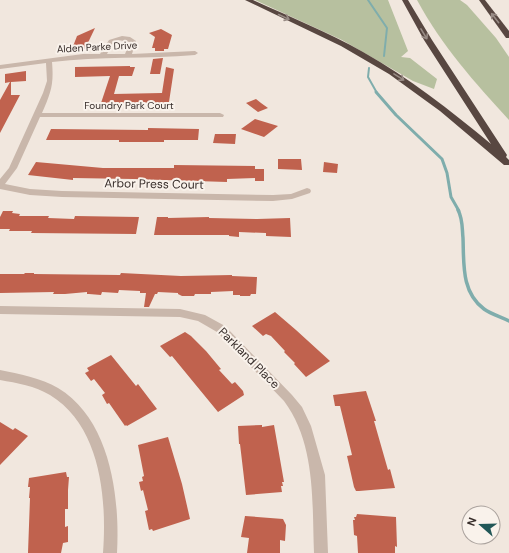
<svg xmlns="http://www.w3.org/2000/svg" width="509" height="553" font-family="'DM Sans',sans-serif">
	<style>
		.green { fill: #b7c09f }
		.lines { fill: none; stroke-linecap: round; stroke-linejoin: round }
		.stream-far2 { stroke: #7fadac; stroke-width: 2 }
		.stream-far1 { stroke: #7fadac; stroke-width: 3 }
		.stream { stroke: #7fadac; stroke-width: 3.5 }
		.building { fill: #c0624e }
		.street { fill: #c9b7ab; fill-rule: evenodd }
		.highway { fill: #584741; fill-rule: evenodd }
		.oneway { stroke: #988b85 }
		.labels { text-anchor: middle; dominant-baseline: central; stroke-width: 4; stroke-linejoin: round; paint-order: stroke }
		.far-street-label { font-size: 10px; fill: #372d2a; stroke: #f9f2eb }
		.street-label { font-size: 12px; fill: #372d2a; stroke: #f9f2eb }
	</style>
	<rect width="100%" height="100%" fill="#f1e7de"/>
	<g class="green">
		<polygon points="255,0 388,0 408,51 401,57 410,58 437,79 434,89 413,81 342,40"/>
		<path d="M417 0H460L467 5 496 38 509 57V120C475 83 441 45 417 0Z"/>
	</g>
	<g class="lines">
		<g class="stream-far2">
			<polyline points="368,0 387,28 384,56"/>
			<polyline points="369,68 368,77 377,93"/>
		</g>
		<polyline class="stream-far1" points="376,92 396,115 442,159 447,173 451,197 459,211"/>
		<path class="stream" d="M458 210C463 219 462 229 463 238 464 263 461 292 484 309 491 314 501 317 509 321"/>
	</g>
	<g class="building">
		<polygon points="95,28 85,49 72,49 77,36"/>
		<polygon points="161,29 172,35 168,49 164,49 164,51 155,51 155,48 152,48 155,37 149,33"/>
		<polygon points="163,58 160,74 150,74 153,59"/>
		<polygon points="130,66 130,67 135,67 132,76 119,76 114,94 162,93 166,67 174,69 169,102 165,102 165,103 101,103 110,76 75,77 75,67"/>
		<polygon points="26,71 26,81 11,82 11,95 20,95 0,133 0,100 10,82 5,83 5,74"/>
		<polygon points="256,99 261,103 268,108 258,112 246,103"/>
		<polygon points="255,119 278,126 264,137 241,129"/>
		<polygon points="148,128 199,129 198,140 164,140 164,142 119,142 119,140 46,140 51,129 148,130"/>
		<polygon points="215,134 236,134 235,144 213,143"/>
		<polygon points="278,159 301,159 302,170 278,169"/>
		<polygon points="36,162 103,168 174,168 174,165 255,166 255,169 264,169 264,181 255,181 255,178 227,179 227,182 133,179 73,178 73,180 28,175"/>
		<polygon points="324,162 338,164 337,173 323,172"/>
		<polygon points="3,211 13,211 12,213 20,214 19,216 49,216 48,218 74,219 75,216 139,217 136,234 31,233 32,231 9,231 10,229 0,229 0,217"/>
		<polygon points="157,217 168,217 168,218 209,217 209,218 257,219 290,218 291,237 266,236 266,233 239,232 239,237 229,236 229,235 154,235"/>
		<polygon points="25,273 34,273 34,274 120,275 121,273 181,276 232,275 232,276 257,277 256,294 251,294 250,296 240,296 240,295 233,295 233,291 211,292 211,294 195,294 194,296 182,296 178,294 178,293 158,292 157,294 155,294 149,307 144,307 146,293 140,293 140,291 119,290 118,293 102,292 101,295 89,294 87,294 87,292 65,294 53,294 54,292 0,293 0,274 24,274"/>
		<polygon points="275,312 296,330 330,361 306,377 294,364 295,363 284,352 285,351 271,336 266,334 263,336 252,326"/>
		<polygon points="185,332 191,336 206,351 221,369 219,370 232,384 235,382 243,391 244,395 218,412 172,356 170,357 160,346"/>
		<polygon points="111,355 136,386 138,384 157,409 127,426 126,425 125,426 109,403 107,404 102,395 105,393 94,379 91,381 85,373 89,371 87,368"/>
		<polygon points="366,391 376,421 374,421 388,470 390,469 395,488 359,491 356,491 354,487 347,456 352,455 340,406 335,406 333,395"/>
		<polygon points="0,422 13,430 15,428 28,436 0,465"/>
		<polygon points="262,425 262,427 274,425 284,482 282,482 283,486 281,486 282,492 246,495 240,444 239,444 238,426"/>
		<polygon points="168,437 182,484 190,519 153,531 152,529 149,530 145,511 148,510 143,490 141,491 139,482 143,481 142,477 144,476 138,445"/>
		<polygon points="66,472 67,477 69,477 68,490 68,509 65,509 65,527 68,526 68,542 63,543 61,553 28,553 30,498 29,498 30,487 28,487 29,478"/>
		<polygon points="357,514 396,517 397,547 395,546 395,553 358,553 357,536 354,535 353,520 355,520 354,517 356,517"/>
		<polygon points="245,516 283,519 286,525 285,541 280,540 280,553 247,553 249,538 241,537"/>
	</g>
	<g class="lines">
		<g class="street">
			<path d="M122 36 130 37 136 41 132 54 195 51 198 53 195 55C147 59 100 56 52 62 54 85 51 92 42 113H220L224 115 223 117H40L17 168 5 184 30 189 62 191 273 195 291 194 307 188 310 189 311 191 310 193 292 199 273 201 62 197 30 195 0 189V179L9 168 43 93 47 81 46 63 0 69V65L83 54H100L109 40ZM118 40 130 42 125 54H107L112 44Z"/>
			<path d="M0 306 180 309 205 315 225 326 292 395 302 407 311 426 325 475 328 553H314C312 502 316 444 284 401L217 332 198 321 180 317 0 314Z"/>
			<path d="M0 370C19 374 41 378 58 388 111 420 120 498 117 553H103C107 499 101 426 50 395 35 386 17 383 0 380Z"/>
		</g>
		<g class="highway">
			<path d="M245 0H253C290 17 328 32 363 52 409 78 450 110 491 144L424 40 402 0H408L432 40 507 155 506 157 509 160V165H504L440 111 389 74 341 46Z"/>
			<polygon points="479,0 485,0 509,31 509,38 506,38"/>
		</g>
	</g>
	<defs><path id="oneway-shaft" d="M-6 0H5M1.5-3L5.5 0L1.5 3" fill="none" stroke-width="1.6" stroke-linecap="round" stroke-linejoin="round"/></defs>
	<g class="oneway">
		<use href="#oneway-shaft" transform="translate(284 17) rotate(25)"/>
		<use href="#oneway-shaft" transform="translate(495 18) rotate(-128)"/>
		<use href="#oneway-shaft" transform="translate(424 34) rotate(59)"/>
		<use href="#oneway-shaft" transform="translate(399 77) rotate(32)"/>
	</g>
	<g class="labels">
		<g class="far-street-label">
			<text transform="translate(97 47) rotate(-3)">Alden Parke Drive</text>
			<text x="129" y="105">Foundry Park Court</text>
		</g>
		<g class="street-label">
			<text transform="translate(154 184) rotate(1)">Arbor Press Court</text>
			<text transform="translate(249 358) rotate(45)">Parkland Place</text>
		</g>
	</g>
	<g transform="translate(481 525) rotate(290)"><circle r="19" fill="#f9f2eb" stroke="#aba39e"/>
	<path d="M0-3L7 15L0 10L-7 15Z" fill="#215757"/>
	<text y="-6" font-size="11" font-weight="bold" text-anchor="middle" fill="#372d2a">N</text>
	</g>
</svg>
